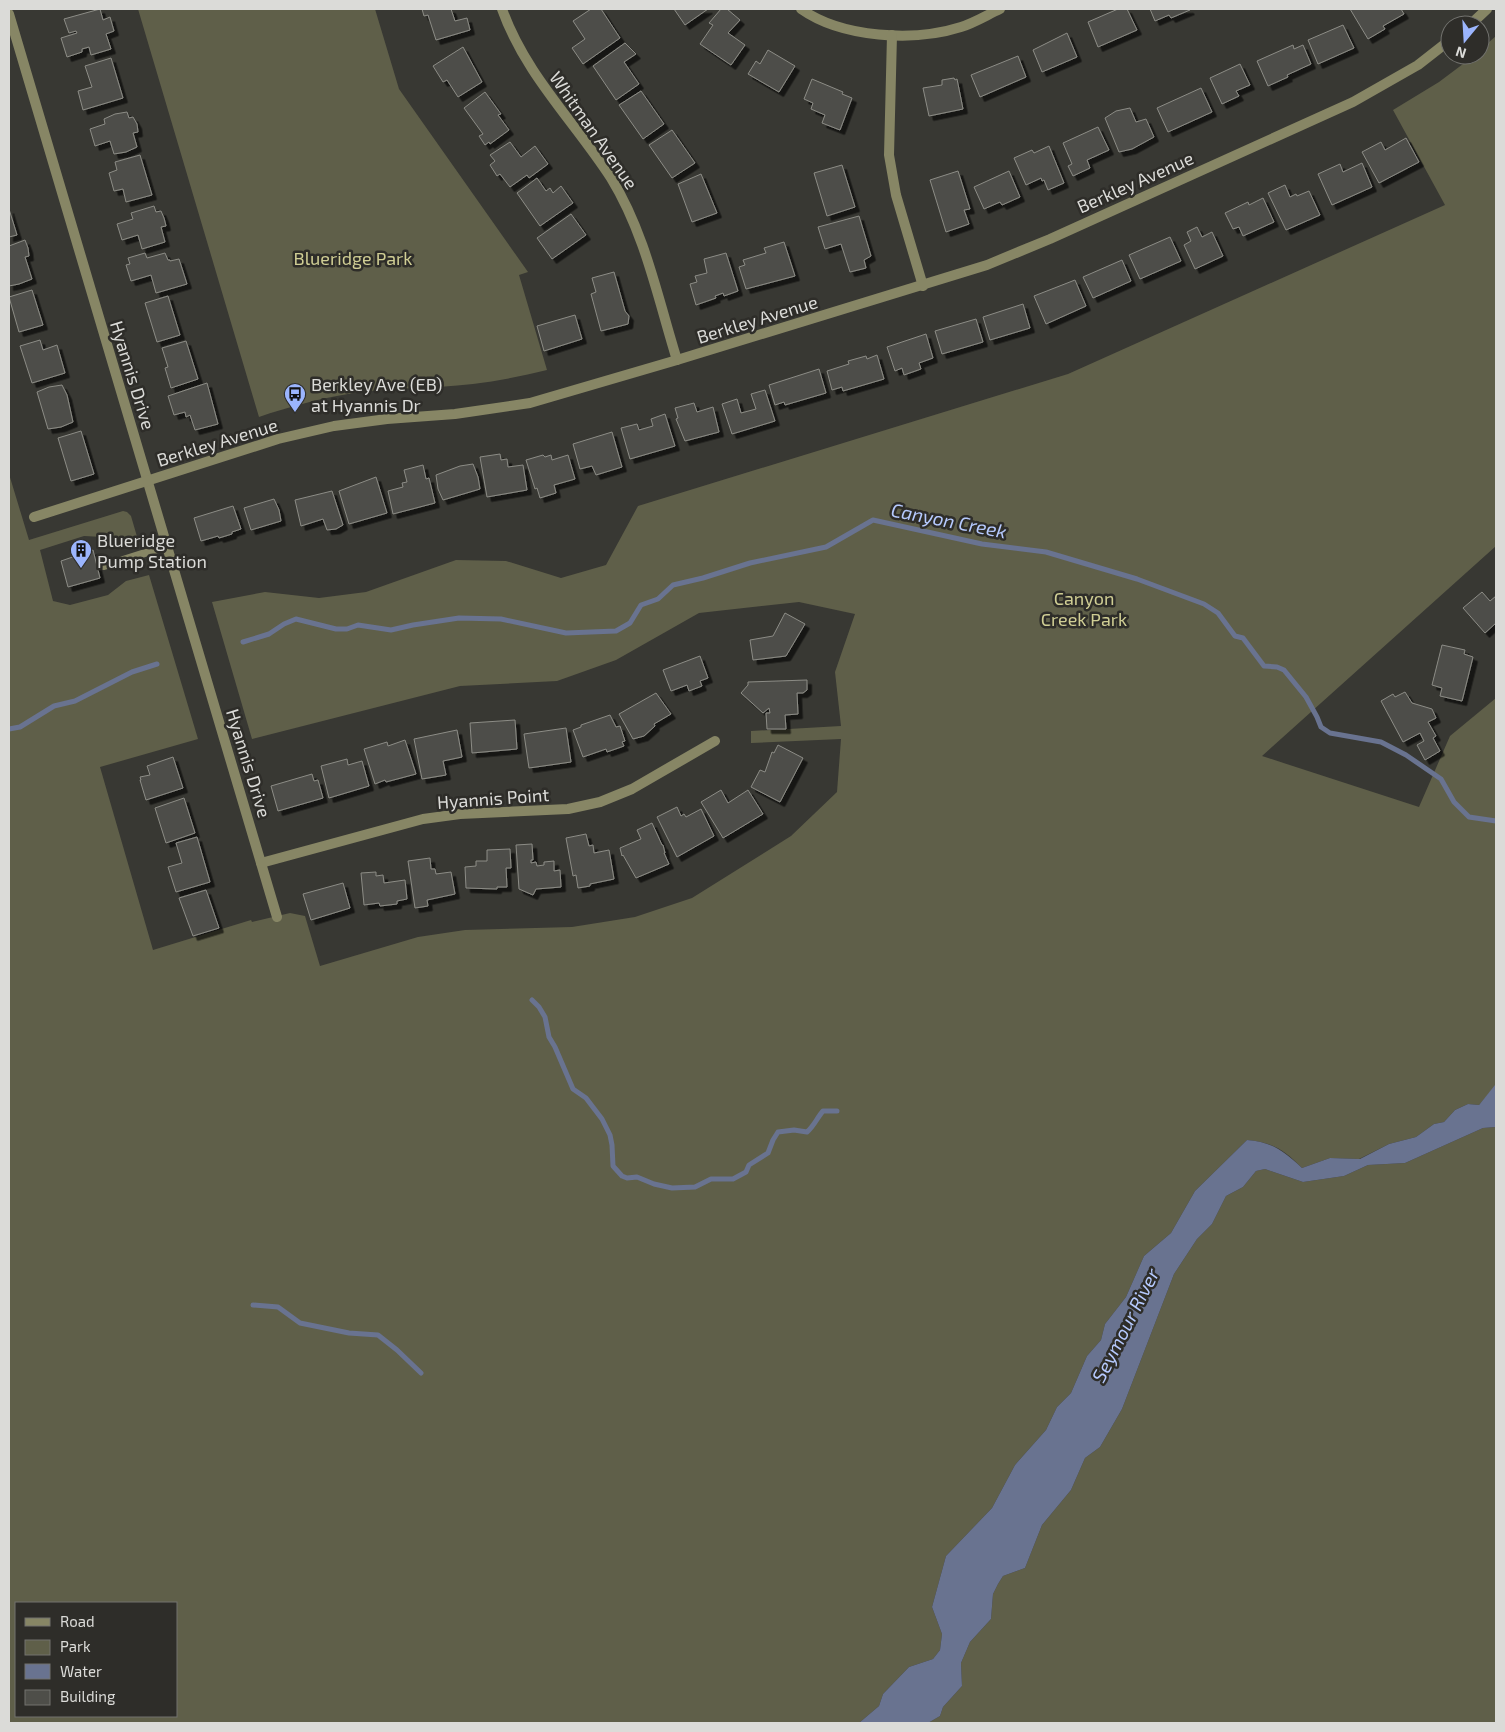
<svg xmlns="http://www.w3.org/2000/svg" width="1505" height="1732" font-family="'Exo 2',sans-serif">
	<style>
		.green { fill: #5f5f49; fill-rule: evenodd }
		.water { fill: #697390 }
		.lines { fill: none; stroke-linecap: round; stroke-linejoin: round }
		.stream { stroke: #697390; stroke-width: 5 }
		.building { fill: #4e4e49; stroke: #8c8c86; filter: url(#shadow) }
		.service { stroke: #878665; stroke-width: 8 }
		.minor { stroke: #878665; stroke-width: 10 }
		.labels { text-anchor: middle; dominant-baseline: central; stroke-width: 5; stroke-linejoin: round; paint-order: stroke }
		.street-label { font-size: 18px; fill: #dbdbd8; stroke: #2e2d29 }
		.park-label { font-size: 18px; fill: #d0ce94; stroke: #2e2d29 }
		.poi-label { font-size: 18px; fill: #dbdbd8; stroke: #2e2d29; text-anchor: start }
		.water-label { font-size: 19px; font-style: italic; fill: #b6cafe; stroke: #2e2d29 }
	</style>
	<defs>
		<filter id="shadow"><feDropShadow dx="4.5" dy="4.5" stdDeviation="0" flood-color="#0009"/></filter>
	</defs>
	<rect width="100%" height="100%" fill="#383833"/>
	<g class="green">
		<path d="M138 9H375L399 89 528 272 519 275 547 370C523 376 498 381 473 384 431 389 389 387 348 394 318 399 288 407 259 417Z"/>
		<path d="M1496 36V546L1262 756 1419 807 1450 736 1496 698V1085L1479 1105 1468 1104 1455 1110 1444 1122 1434 1124 1416 1137 1389 1144 1359 1159 1330 1158 1302 1168C1285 1150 1272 1142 1247 1140L1195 1191 1171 1233 1144 1256 1126 1297 1105 1324 1101 1340 1087 1356 1071 1393 1057 1407 1046 1430 1015 1465 992 1508 946 1556 932 1607 942 1634 940 1650 933 1659 909 1667 883 1694 879 1706 859 1723H9V474L29 540 123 511 127 512 131 516 138 540 118 547 103 537 84 536 40 550 53 601 70 605 108 595 126 581 149 575 198 739 100 767 153 950 251 920 252 922 290 913 305 916 320 966 418 937 465 930 572 927 635 917 692 898 791 836 837 792 841 739 751 743V731L841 726 835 672 855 614 799 602 699 613 616 660 557 681 460 686 252 739 212 602 265 592 319 598 366 592 456 560 506 561 561 578 606 565 638 506 1068 374 1445 205 1393 110 1439 82 1475 55H1480V50ZM16 1603H176V1716H16Z"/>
		<polygon points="1496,1127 1496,1722 928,1723 940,1716 943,1707 962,1686 961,1663 970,1642 991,1619 993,1594 998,1584 1003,1576 1025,1568 1042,1525 1071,1490 1085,1458 1100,1447 1122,1409 1174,1274 1197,1239 1212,1224 1226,1196 1243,1187 1256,1171 1265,1169 1303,1182 1344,1176 1368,1165 1405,1163 1483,1128"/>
	</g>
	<path class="water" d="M1495 1085 1496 1127 1483 1128 1405 1163 1368 1165 1344 1176 1303 1182 1265 1169 1256 1171 1243 1187 1226 1196 1212 1224 1197 1239 1174 1274 1122 1409 1100 1447 1085 1458 1071 1490 1042 1525 1025 1568 1003 1576 998 1584 993 1594 991 1619 970 1642 961 1663 962 1686 943 1707 940 1716 928 1723H859L879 1706 883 1694 909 1667 933 1659 940 1650 942 1634 932 1607 946 1556 992 1508 1015 1465 1046 1430 1057 1407 1071 1393 1087 1356 1101 1340 1105 1324 1126 1297 1144 1256 1171 1233 1195 1191 1247 1140C1272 1142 1284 1151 1302 1168L1330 1158 1360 1159 1389 1144 1416 1137 1434 1124 1444 1122 1455 1110 1468 1104 1479 1105Z"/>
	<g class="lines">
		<g class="stream">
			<polyline points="243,642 269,634 284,624 296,619 336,629 347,629 358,625 391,630 413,625 459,618 501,619 566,633 616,631 630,623 641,605 658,599 673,585 703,578 750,563 826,547 873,520 982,544 1046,552 1137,579 1204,604 1218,613 1235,636 1243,638 1264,666 1277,667 1284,670 1306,697 1317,717 1321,727 1330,733 1381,742 1406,755 1441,779 1454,802 1469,817 1496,821"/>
			<polyline points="9,729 20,727 54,706 75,701 132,672 157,664"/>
			<path d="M532 1000 539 1007 545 1017 549 1037 555 1047 573 1089 586 1098 602 1119 610 1135 612 1145 613 1166 622 1176 627 1178 637 1177 654 1184 672 1188 695 1187 711 1179H733L746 1172 749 1165 768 1153 773 1140 778 1132 794 1130 807 1132C814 1126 817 1118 823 1111H837"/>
			<polyline points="253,1305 278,1307 300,1323 349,1333 378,1335 397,1350 421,1373"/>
		</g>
	</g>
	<g class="building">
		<polygon points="100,9 103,20 110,17 114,31 106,34 111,49 91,55 89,47 82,49 82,52 67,57 61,38 77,33 76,31 69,33 64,19"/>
		<polygon points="422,9 451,9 455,21 467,18 470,30 436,40 428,15 424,16"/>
		<polygon points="591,9 601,9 620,38 583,64 572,48 585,39 573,21"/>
		<polygon points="674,9 708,9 685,25"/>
		<polygon points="721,9 727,9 740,20 728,33 745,45 731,65 700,44 713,25 709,23"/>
		<polygon points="1118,9 1127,9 1137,30 1098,47 1088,22"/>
		<polygon points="1150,9 1189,9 1190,10 1171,18 1169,15 1155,21"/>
		<polygon points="1350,9 1401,9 1404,14 1383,26 1385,29 1368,39"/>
		<polygon points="1343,25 1354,48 1318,64 1308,40"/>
		<polygon points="1067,33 1077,57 1042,72 1033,50"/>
		<polygon points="625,43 636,54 624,62 639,84 616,100 593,66"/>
		<polygon points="1293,45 1294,49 1303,45 1311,64 1287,75 1288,77 1268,86 1257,61"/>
		<polygon points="463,47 482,82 458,97 447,80 443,82 433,66"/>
		<polygon points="768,50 795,66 779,92 748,74 756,61 760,64"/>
		<polygon points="1018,56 1026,77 980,97 971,75"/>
		<polygon points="111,58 123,98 83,110 78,91 92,87 85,66"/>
		<polygon points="1240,64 1250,85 1236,91 1239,96 1222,104 1210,78"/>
		<polygon points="954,78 955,80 957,79 963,109 929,116 923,88 942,85 942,80"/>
		<polygon points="812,79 843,92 842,94 852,98 840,130 822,123 825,115 811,109 813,103 804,99"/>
		<polygon points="1201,88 1212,112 1168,132 1157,108"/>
		<polygon points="641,91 664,124 643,139 619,105"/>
		<polygon points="485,92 501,114 498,115 509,130 490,144 489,142 485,145 479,136 483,134 464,108"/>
		<polygon points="1130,108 1136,122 1146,119 1154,137 1132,149 1119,152 1105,118 1116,111"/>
		<polygon points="127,112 129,118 133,117 137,124 138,132 133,133 137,147 126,152 114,154 110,141 95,146 90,129 105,124 104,119 115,114"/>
		<polygon points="1098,127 1109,150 1087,160 1090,168 1073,176 1068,166 1072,164 1063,143"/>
		<polygon points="672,130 695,163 672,178 649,145"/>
		<polygon points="1406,138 1419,162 1379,183 1362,152 1381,142 1385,150"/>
		<polygon points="510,142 521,157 535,146 548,164 529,178 527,175 510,187 500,174 497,176 490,165 495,161 490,155"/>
		<polygon points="1049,146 1064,183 1048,190 1044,180 1042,181 1041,178 1026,185 1014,158 1032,150 1034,153"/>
		<polygon points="140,155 152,195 126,202 123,189 114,191 109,173 117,170 115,162"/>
		<polygon points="1362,163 1372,187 1332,205 1318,174 1340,164 1343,172"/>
		<polygon points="842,165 855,207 827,216 814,173"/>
		<polygon points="958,171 970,209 964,210 969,224 946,232 930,180"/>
		<polygon points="1009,171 1020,197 1002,205 1000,202 984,209 974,187"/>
		<polygon points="701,174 717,213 692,222 678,184"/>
		<polygon points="537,178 546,191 550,188 553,193 561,186 573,203 540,226 517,193"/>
		<polygon points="1285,185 1290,197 1296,194 1297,196 1309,191 1320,215 1286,230 1268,193"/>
		<polygon points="1263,198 1274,222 1243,236 1239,227 1233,229 1225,213 1248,202 1249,205"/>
		<polygon points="154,206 156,212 161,211 164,218 166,226 161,227 165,242 142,249 138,235 122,240 117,224 133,219 131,213"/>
		<polygon points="9,209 17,235 9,237"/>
		<polygon points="571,214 586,235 552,259 537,238"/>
		<polygon points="859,216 871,256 864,260 866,268 850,272 841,244 825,249 818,227"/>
		<polygon points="1197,227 1202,237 1212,232 1223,256 1195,269 1184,245 1191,241 1187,232"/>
		<polygon points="1170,237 1181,261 1140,279 1129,255"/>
		<polygon points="25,240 28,248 29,256 25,257 32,279 19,284 9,286 9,246"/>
		<polygon points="784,242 795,276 746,289 739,267 745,265 743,260 766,253 764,248"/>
		<polygon points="145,253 147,258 165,253 168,260 170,260 170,261 179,259 187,284 156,293 151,275 131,281 126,265 130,264 128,258"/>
		<polygon points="726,253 738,291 724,296 723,293 715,296 716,298 696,305 690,284 697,282 695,276 707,273 704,259"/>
		<polygon points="1122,260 1131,281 1093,298 1083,277"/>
		<polygon points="614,272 625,311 629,316 628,324 601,331 591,294 596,292 592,278"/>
		<polygon points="1075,280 1086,306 1046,324 1034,296"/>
		<polygon points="32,290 43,325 19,332 9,297"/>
		<polygon points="168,296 180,335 157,342 145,303"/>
		<polygon points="1023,304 1030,328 990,340 983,317"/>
		<polygon points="575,315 582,339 544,351 537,326"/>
		<polygon points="976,319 983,342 942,354 935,331"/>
		<polygon points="926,334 933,358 919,363 921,369 904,375 902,368 895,371 887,347"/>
		<polygon points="40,340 43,350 57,345 65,373 32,383 20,346"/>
		<polygon points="186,341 198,379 171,388 165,368 168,367 162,348"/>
		<polygon points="877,355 884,379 843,391 842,387 832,390 827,371 849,364 848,361 866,356 867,359"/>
		<polygon points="819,369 826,393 785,405 784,402 775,405 769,385"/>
		<polygon points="207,383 218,424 195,430 190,415 186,417 185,412 174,415 168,396"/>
		<polygon points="62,385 67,395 73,422 61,427 48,429 37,392 49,387"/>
		<polygon points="765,390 775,421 732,434 722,404 737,399 741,413 756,409 751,394"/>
		<polygon points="694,403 697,412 713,407 719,432 685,441 676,419 678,418 675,408"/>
		<polygon points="665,414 675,446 630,459 621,428 637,424 639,430 653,426 651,419"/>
		<polygon points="81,431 94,474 71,481 58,438"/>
		<polygon points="612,432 622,467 596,475 592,466 580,469 573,444"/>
		<polygon points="500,454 501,460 507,459 508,467 523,465 527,490 487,497 480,457"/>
		<polygon points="543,455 545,457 551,455 552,460 568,455 575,479 554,485 556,493 540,498 537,488 535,489 526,460"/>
		<polygon points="473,464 478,477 480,489 443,500 438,489 436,475 460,466"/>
		<polygon points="423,465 426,479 429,478 435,503 393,514 388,491 403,487 402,483 407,482 404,470"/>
		<polygon points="376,477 387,513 349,524 339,491"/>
		<polygon points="332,491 343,525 336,529 327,530 323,519 301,526 295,500"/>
		<polygon points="274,499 279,510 281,521 251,530 244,508"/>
		<polygon points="233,506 241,529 232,532 232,534 219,538 218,536 201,541 194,518"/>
		<polygon points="93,550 100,578 68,587 61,561"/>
		<polygon points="1482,592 1490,601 1496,596 1496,623 1485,633 1463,608"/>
		<polygon points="785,613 805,624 786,656 753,660 750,640 773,636"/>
		<polygon points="1442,645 1465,650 1464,654 1473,657 1462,701 1440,696 1442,688 1432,685"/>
		<polygon points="700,656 708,678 700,681 702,686 689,691 687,685 671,691 663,670"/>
		<polygon points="807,680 807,690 803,693 797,693 798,714 785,715 786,729 767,729 766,713 770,713 769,708 763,713 741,693 748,685 748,682"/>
		<polygon points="1405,692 1412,703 1432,709 1436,718 1428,722 1436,736 1433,738 1440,751 1425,760 1417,745 1424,741 1420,733 1403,742 1381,701 1393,694 1395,697"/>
		<polygon points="656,693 671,714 654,724 655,726 644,736 633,739 619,714"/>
		<polygon points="610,715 616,727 620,726 625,741 622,742 624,746 607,752 606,749 583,757 573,730 581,727 581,725"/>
		<polygon points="515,720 517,749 472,753 470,723"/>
		<polygon points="566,728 571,762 529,768 524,734"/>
		<polygon points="457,730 462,757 443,761 446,775 422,779 414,739"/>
		<polygon points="405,740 416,774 386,782 385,780 375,784 364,749 387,742 388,746"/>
		<polygon points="778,745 803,758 780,802 751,787 760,770 765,772 772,752 774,753"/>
		<polygon points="173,757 183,788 146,800 140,780 141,780 140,777 150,775 147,766"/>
		<polygon points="347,759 348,765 362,761 369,786 329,798 321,766"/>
		<polygon points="312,774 314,781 318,780 323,798 278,811 271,786"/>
		<polygon points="721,790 728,803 748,790 763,814 723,838 701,802"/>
		<polygon points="184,798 195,833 166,843 155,808"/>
		<polygon points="677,807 681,816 684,814 686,817 701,809 714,836 677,857 657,817"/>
		<polygon points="652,823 662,845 663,845 665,853 664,853 669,864 636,878 623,855 622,856 620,848 641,839 637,830"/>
		<polygon points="586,834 589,846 593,845 594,853 609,850 614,879 590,884 590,886 578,888 576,875 573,876 566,838"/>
		<polygon points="197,837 210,882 176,892 168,867 182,863 176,843"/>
		<polygon points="532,844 533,860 531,860 531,863 536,862 537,866 544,865 544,862 554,861 554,871 560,870 561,887 536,889 533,895 519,889 516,845"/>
		<polygon points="510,849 511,868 506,868 507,887 497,887 497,889 466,888 465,867 476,866 476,861 487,861 487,850"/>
		<polygon points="430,858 431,869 435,869 436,874 451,872 455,894 427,900 428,906 415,908 408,861"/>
		<polygon points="376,872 376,876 383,875 384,883 405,880 407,899 397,901 397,904 380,906 379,903 364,905 361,873"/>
		<polygon points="343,883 350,908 311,920 303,894"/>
		<polygon points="206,890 219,928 193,936 179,898"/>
	</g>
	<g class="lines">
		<polyline class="service" points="104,566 167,546"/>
		<g class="minor">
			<path d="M502 9C525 74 574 121 611 178 645 233 658 299 677 360"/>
			<path d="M801 9C842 38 914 42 961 27 974 23 987 15 1000 9"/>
			<polyline points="9,14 277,917"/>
			<polyline points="1470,25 1487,9"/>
			<polyline points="892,35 889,155 896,195 923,286"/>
			<polyline points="34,517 278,439 334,426 387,419 455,414 530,403 677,360 987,265 1050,239 1353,102 1418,65 1450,40"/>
			<polyline points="261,863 423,819 460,814 568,809 600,802 632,789 715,741"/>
		</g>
	</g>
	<defs>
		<g id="bus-pin" transform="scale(1.125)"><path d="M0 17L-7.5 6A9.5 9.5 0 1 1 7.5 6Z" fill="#9bb5fd" stroke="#2e2d29"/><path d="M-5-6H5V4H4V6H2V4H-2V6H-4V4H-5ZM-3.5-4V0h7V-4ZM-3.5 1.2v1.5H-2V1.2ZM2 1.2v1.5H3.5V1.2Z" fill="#111"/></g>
		<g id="building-pin" transform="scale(1.125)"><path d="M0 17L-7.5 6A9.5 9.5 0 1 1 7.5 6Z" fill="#9bb5fd" stroke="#2e2d29"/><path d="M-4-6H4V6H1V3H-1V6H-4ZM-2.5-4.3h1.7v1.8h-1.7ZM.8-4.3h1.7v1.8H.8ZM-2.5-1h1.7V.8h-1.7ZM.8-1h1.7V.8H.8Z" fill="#111"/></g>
	</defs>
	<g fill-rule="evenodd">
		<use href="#bus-pin" x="295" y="394"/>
		<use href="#building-pin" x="81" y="550"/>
	</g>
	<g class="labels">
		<g class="street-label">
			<text transform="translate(594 130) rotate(55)">Whitman Avenue</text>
			<text transform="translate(1135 182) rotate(-24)">Berkley Avenue</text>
			<text transform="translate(757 319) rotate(-17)">Berkley Avenue</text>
			<text transform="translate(133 375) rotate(73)">Hyannis Drive</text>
			<text transform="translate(217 442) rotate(-17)">Berkley Avenue</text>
			<text transform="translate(249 763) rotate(73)">Hyannis Drive</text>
			<text transform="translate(493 798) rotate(-4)">Hyannis Point</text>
		</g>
		<g class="park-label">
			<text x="353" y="258">Blueridge Park</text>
			<text x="1084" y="598">Canyon<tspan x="1084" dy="21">Creek Park</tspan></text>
		</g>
		<g class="poi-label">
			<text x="311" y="384">Berkley Ave (EB)<tspan x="311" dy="21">at Hyannis Dr</tspan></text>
			<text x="97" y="540">Blueridge<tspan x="97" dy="21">Pump Station</tspan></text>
		</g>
		<g class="water-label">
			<text transform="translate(949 520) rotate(11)">Canyon Creek</text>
			<text transform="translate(1125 1325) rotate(-63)">Seymour River</text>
		</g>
	</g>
	<rect width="1505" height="1732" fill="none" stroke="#dbdbd8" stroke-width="20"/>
	<rect x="15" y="1602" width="162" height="115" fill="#2e2d29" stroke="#73736f"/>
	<rect x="25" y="1618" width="25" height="8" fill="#878665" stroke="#73736f"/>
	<text x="60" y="1627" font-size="15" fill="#dbdbd8">Road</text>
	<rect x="25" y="1640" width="25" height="15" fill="#5f5f49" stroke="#73736f"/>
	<text x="60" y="1652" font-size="15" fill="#dbdbd8">Park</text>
	<rect x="25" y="1664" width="25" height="15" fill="#697390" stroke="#73736f"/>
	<text x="60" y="1677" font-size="15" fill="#dbdbd8">Water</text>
	<rect x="25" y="1690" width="25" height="15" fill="#4e4e49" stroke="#73736f"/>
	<text x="60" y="1702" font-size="15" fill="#dbdbd8">Building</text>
	<g transform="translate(1465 40) rotate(198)"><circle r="24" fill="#2e2d29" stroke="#73736f"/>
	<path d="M0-4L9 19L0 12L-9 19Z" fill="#9bb5fd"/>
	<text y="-8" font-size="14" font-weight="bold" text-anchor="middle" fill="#dbdbd8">N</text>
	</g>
</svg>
